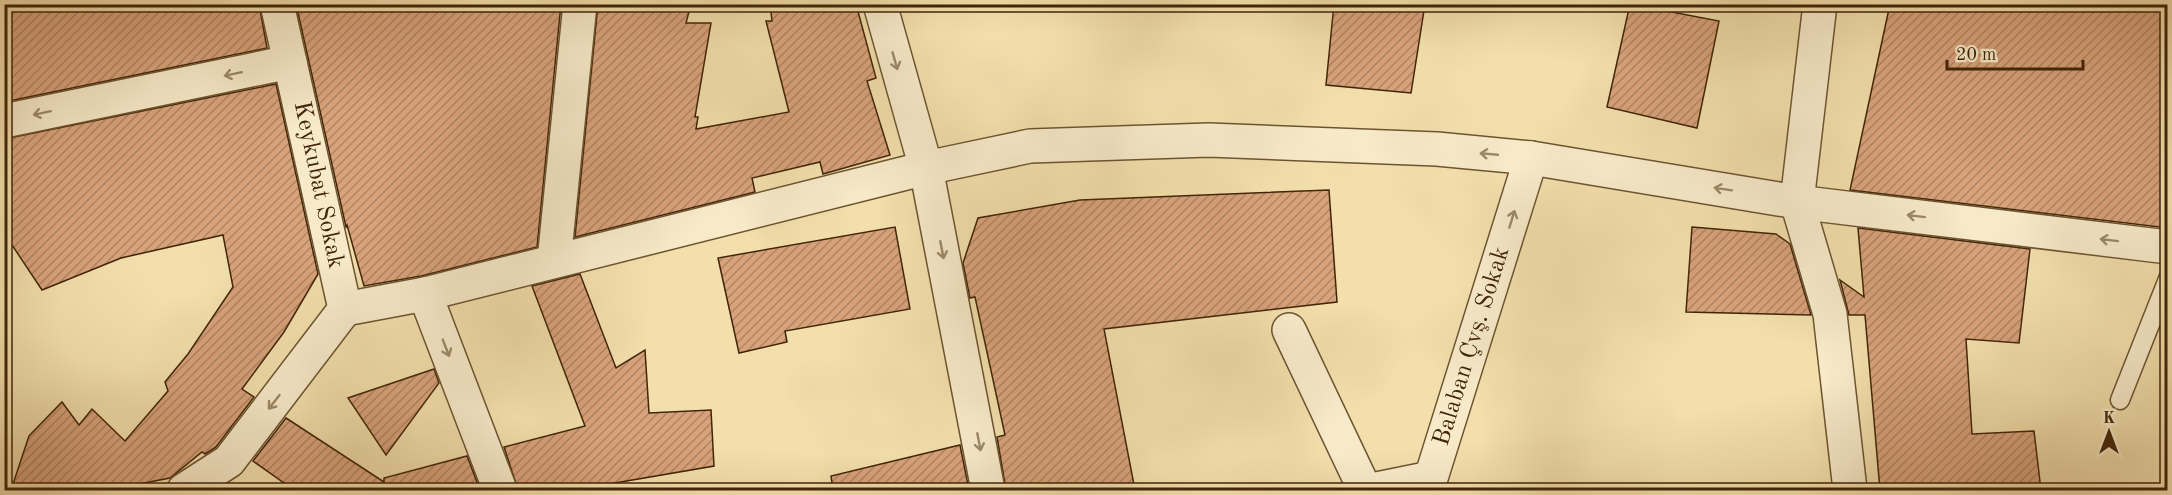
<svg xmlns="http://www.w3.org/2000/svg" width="2172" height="495" font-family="'Old Standard TT',serif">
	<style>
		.building { fill: url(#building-hatch); stroke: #412508; stroke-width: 1.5 }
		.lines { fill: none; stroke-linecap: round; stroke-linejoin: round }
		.lane-casing { stroke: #6d5431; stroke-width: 21 }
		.street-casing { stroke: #6d5431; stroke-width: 36 }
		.lane { stroke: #f7eac9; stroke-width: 18 }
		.street { stroke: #f7eac9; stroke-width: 33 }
		.oneway { stroke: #9c8868 }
		.labels { text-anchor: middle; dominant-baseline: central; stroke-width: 4.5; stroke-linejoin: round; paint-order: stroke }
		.street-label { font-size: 24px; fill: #412508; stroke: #f7eac9 }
	</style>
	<defs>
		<pattern id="building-hatch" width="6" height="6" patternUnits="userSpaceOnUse" patternTransform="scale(1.5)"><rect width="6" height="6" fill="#d8a27b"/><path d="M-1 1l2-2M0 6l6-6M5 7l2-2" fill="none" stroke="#b18463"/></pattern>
	</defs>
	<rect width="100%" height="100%" fill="#f2dfac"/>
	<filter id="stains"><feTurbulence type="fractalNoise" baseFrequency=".00333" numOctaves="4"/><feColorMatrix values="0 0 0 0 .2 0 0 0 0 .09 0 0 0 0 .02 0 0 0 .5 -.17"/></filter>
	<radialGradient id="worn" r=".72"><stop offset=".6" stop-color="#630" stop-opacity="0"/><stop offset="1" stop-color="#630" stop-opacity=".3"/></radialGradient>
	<g class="building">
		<polygon points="4,4 259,4 267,48 4,102"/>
		<polygon points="296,4 561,4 537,247 421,276 364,286 347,225 346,227"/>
		<polygon points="598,4 691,4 686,23 711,23 695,117 698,117 696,129 789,112 766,21 772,21 770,4 856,4 876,78 867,81 890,155 823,174 820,162 752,178 755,192 575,237"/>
		<polygon points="1334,4 1425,4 1411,93 1326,85"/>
		<polygon points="1630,4 1719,21 1697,128 1607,107"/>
		<polygon points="1890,4 2168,4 2168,228 1850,190"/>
		<polygon points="276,84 318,274 284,332 242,389 254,397 216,447 205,454 202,452 170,478 108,490 11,490 29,436 62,402 79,425 92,409 125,441 168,391 165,382 188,354 233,287 223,235 121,258 42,290 4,233 4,139"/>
		<polygon points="1329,190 1337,302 1104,329 1135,490 1006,490 997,437 1005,435 975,297 970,298 963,263 978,218 1080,200"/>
		<polygon points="895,227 910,309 785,331 787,342 739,353 718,258"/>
		<polygon points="1692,227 1776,234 1790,244 1811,315 1686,312"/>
		<polygon points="1858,228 2030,249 2019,343 1966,339 1972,434 2034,431 2041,490 1880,490 1865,315 1849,315 1840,280 1864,297"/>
		<polygon points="580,274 616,368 645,350 649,413 711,410 714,466 574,490 518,490 504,447 585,426 532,286"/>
		<polygon points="434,369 439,383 386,455 348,398"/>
		<polygon points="286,418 384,482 384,478 467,456 480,490 294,490 253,461"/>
		<polygon points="960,445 969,490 833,490 831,476"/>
	</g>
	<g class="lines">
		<g class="lane-casing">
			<polyline id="lane" points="2120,400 2168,279"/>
		</g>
		<g class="street-casing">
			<g id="street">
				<polyline points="880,4 926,168 988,490"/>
				<polyline points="1820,4 1797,202 1830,314 1850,490"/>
				<polyline points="4,121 290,62"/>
				<polyline points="554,261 580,4"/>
				<polyline points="425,294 500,490"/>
				<polyline points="345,309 425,294 926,168 1030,146 1209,140 1437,149 1531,158 1797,202 2168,247"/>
				<polyline points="1289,330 1365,490"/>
				<polyline points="184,490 229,461 345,309 277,4"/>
				<path id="s1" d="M1372 490 1431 478 1531 158"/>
			</g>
		</g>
		<use href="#lane" class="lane"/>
		<use href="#street" class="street"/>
	</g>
	<defs><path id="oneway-shaft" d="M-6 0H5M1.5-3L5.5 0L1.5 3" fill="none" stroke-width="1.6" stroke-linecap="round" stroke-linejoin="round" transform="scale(1.5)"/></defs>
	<g class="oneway">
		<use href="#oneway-shaft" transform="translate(895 61) rotate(74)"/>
		<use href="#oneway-shaft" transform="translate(233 74) rotate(168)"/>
		<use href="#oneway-shaft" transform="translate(42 113) rotate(168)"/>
		<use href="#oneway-shaft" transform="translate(1489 154) rotate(-175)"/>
		<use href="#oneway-shaft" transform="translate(1723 189) rotate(-171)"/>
		<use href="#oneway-shaft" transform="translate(1916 216) rotate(-173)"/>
		<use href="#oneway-shaft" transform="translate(1512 219) rotate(-73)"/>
		<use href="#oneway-shaft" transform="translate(2109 240) rotate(-173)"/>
		<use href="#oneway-shaft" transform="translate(942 250) rotate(79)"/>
		<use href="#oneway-shaft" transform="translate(446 348) rotate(69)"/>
		<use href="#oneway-shaft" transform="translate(274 402) rotate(128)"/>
		<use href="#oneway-shaft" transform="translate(979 442) rotate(79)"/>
	</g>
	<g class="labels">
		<g class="street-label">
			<text transform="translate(318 185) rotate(78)">Keykubat Sokak</text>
			<text stroke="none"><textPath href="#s1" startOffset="198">Balaban Çvş. Sokak</textPath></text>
		</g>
	</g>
	<rect width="2172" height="495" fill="none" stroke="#f2dfac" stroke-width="24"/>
	<rect x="6" y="6" width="2160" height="483" fill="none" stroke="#412508" stroke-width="3"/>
	<rect x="12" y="12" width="2148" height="471" fill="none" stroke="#412508" stroke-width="1.5"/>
	<g transform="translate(2109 432)" stroke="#f7eac9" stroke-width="4.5" paint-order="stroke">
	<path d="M0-4.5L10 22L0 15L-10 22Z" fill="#412508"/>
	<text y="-9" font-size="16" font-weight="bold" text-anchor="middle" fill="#412508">K</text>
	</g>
	<path d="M1947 60v9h136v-9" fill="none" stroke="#412508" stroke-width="3"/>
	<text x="1956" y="60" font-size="18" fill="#412508" stroke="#f7eac9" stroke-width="4.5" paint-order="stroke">20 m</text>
	<rect width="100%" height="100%" filter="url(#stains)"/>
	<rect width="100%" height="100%" fill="url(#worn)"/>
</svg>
